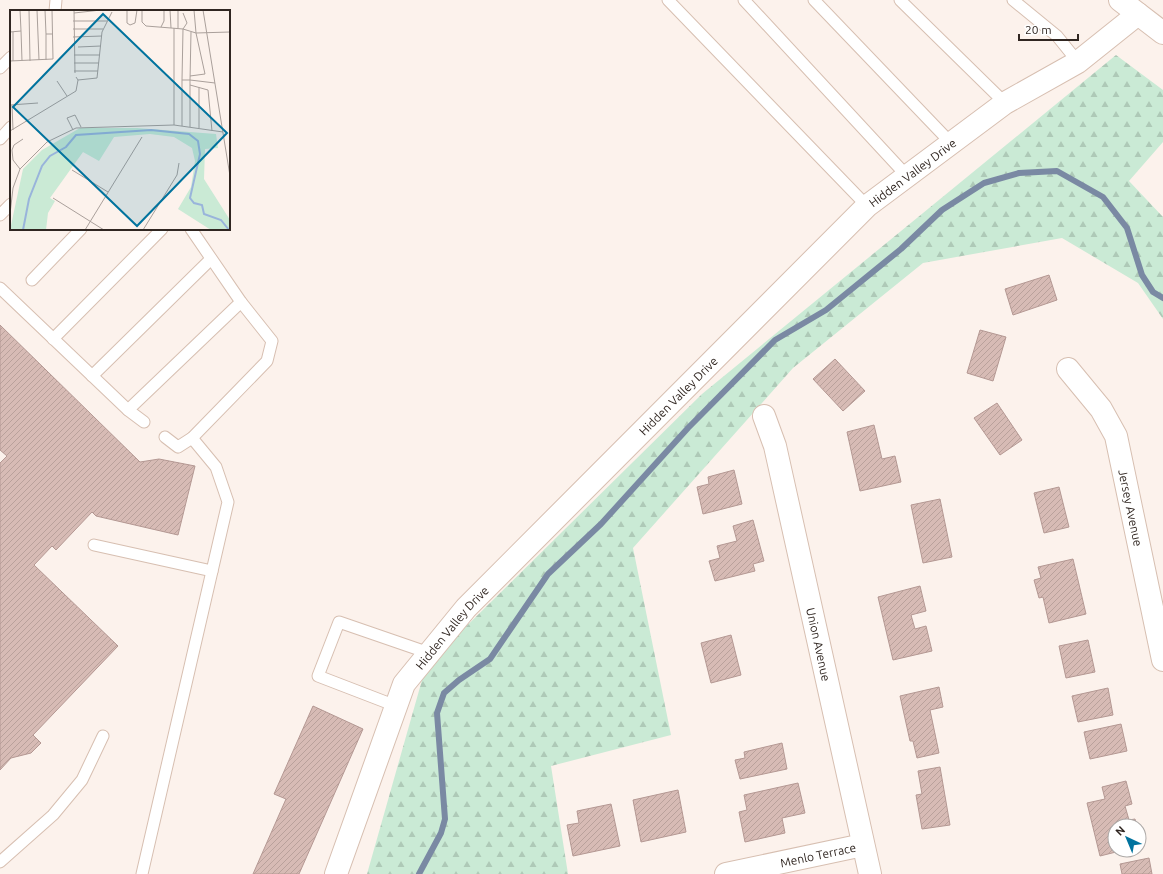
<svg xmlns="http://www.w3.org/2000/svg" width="1163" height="874" font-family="Ubuntu,sans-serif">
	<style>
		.forest { fill: url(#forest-firs) }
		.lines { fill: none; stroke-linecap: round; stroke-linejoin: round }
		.stream { stroke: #7a89a3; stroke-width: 6 }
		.building { fill: url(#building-hatch); stroke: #b49893 }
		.service-casing { stroke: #d7bfb1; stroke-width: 13 }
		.minor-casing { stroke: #d7bfb1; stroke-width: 24 }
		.secondary-casing { stroke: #d7bfb1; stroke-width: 24 }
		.service { stroke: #fff; stroke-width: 11 }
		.minor { stroke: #fff; stroke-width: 22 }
		.secondary { stroke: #fff; stroke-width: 22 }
		.labels { text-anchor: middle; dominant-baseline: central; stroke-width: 3; stroke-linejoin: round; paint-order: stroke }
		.street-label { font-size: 12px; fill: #302621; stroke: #fff }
		.inset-river { fill: none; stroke: #99b4db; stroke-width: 2 }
		.inset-road { fill: none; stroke: #aaa09b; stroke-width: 1 }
		.view { fill: #01739e; fill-opacity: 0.15; stroke: #01739e; stroke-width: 2 }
		.inset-edge { fill: none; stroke: #302621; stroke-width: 2 }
	</style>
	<defs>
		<pattern id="forest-firs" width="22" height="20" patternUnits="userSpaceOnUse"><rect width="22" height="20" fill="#caead5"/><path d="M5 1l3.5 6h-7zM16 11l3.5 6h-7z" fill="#aec9b7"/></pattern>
		<pattern id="building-hatch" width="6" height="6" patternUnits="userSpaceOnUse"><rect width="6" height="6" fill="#d7bbb5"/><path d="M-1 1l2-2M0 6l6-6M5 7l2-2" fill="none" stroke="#b9a19b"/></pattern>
	</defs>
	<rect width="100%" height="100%" fill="#fcf2ec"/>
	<polygon class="forest" points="1116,55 1163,90 1163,142 1129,181 1163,217 1163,319 1138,283 1062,238 923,263 793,368 633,548 671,735 551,766 568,874 367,874 426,666 702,394"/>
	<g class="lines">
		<polyline class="stream" points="419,874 441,833 445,819 437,713 444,693 459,680 490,659 548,574 601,524 688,428 775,340 826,310 901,249 942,210 984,183 1019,173 1057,171 1103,197 1127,228 1142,275 1153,292 1163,298"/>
	</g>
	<g class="building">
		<polygon points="1049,275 1057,300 1013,315 1005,289"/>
		<polygon points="0,325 140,462 159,459 195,466 178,535 96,516 92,512 56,550 52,546 34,565 118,646 33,735 41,743 31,753 11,758 0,770 0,463 7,456 0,450"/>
		<polygon points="980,330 1006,337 993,381 967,373"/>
		<polygon points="835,359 865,391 843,411 813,379"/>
		<polygon points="997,403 1022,440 1000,455 974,418"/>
		<polygon points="874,425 882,459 895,456 901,482 860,491 847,432"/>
		<polygon points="734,470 742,504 703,514 697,487 709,484 708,477"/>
		<polygon points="1059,487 1069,527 1044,533 1034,493"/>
		<polygon points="940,499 952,557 923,563 911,505"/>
		<polygon points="753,520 764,561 753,564 755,571 715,581 709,561 720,558 717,546 737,541 733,526"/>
		<polygon points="1073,559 1086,614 1049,623 1043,597 1039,598 1034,580 1041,578 1038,567"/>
		<polygon points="920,586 926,611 911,615 915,629 926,626 932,651 893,660 878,597"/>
		<polygon points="731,635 741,675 711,683 701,643"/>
		<polygon points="1088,640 1095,672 1066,678 1059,646"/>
		<polygon points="939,687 943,707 930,710 939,753 917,758 913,741 910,741 900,696"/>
		<polygon points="1108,688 1113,715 1078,722 1072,696"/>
		<polygon points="313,706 363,729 299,874 253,874 286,799 274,794"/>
		<polygon points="1121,724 1127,751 1090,759 1084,732"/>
		<polygon points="782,743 787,769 740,779 735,760 745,758 744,752"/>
		<polygon points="940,767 950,825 922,829 916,795 922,794 918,771"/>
		<polygon points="1126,781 1132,804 1125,806 1129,820 1135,819 1137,826 1115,826 1115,850 1124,850 1100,856 1087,803 1105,799 1102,787"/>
		<polygon points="798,783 805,813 782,818 785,833 745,842 739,812 747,810 744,795"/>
		<polygon points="678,790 686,832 641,842 633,800"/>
		<polygon points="611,804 620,846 573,856 567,825 579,823 577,811"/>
		<polygon points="1149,858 1152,874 1122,874 1120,864"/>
	</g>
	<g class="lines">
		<g class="service-casing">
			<g id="service">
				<polyline points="668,0 867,206"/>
				<polyline points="744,0 907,176"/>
				<polyline points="814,0 951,143"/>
				<polyline points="900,0 1005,103"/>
				<polyline points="1013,0 1057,36 1078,62"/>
				<polyline points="55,11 56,0"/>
				<polyline points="0,68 11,57"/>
				<polyline points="0,139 11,127"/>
				<polyline points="0,215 11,204"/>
				<polyline points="32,280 81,229"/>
				<polyline points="0,288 128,410 144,422"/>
				<polyline points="53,339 162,229"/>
				<polyline points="92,376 211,259"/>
				<polyline points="128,410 241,302"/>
				<polyline points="165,437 178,447 192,438 267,361 272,341 241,302 191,229"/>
				<polyline points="94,545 212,571"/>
				<polyline points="396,706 318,676 339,622 429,653"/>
				<polyline points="0,862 53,815 82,780 103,736"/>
				<polyline points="142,874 228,502 216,467 192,438"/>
			</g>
		</g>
		<g class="minor-casing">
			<g id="minor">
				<path id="s1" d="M1068 369 1101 409 1116 436 1163 660"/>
				<path id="s2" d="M764 416 775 446 870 874"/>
				<path id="s3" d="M336 874 404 684 466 608 867 206 1005 103 1078 62 1138 14"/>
				<path id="s4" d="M726 874 863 845"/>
			</g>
		</g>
		<g class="secondary-casing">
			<polyline id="secondary" points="1120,0 1163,33"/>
		</g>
		<use href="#service" class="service"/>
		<use href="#minor" class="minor"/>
		<use href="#secondary" class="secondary"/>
	</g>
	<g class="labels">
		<g class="street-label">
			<text stroke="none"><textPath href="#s3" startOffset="924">Hidden Valley Drive</textPath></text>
			<text stroke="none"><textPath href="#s3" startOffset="600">Hidden Valley Drive</textPath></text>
			<text stroke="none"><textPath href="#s1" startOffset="156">Jersey Avenue</textPath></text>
			<text stroke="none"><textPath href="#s3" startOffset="276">Hidden Valley Drive</textPath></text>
			<text stroke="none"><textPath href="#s2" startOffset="235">Union Avenue</textPath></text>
			<text stroke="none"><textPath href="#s4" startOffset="94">Menlo Terrace</textPath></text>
		</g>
	</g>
	<g transform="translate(10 10)">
		<rect width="220" height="220" fill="#fcf2ec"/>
		<path d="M70 118H127L206 124 208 138 195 139 194 169 220 210V220H201L168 199 181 177 185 151 182 138 164 127 140 124 104 127 89 151 73 142 40 188 45 191 38 203 36 220H0L13 159 32 140Z" fill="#caead5"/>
		<path class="inset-river" d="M13 220 19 189 32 156 40 146 56 137 66 125 141 120 179 124 188 131 190 144 180 188 184 193 192 195 194 204 211 210 219 220"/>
		<path class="inset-road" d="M19 0 20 51M27 0 29 50M35 0 36 24H43M64 0 65 63M117 0V13L120 15 125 13 127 0M132 0V12L136 16 161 18M160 0 161 18 173 19 186 23 220 22M168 0V18M193 0 220 166M64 3 91 0M63 11H97M151 17 154 11V0M63 19H93M11 21 12 51M0 22 11 21 10 0M3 22V51M181 22 180 70 205 73M36 24V50M63 27 92 26M68 37 91 36M64 45H90M0 51 43 49 42 0M64 53H89M64 61H88M180 66 195 64 186 23 184 0M66 67 68 70 87 68 92 22 102 2M172 70 173 19 177 13 173 3M47 71 57 86M180 75 198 80 202 121M189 77V118M0 95 28 93M2 95 3 120M164 115V18M172 116V70H180V117M63 120 57 108 65 105 71 117M0 121 66 81 68 70M10 159 3 150 2 140 4 135 13 129M62 160 98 182M43 188 94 220M0 204 3 178 10 159 37 132 66 118 164 115 213 122M75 220 132 127M133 220 167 165 169 153"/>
		<path class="view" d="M93 4 217 123 127 216 3 97Z"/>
		<rect width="220" height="220" class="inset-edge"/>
	</g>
	<g transform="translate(1127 838) rotate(316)"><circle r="19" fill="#ffffff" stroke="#aca8a6"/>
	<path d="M0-3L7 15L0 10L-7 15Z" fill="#01739e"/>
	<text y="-6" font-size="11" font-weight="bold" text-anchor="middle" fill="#302621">N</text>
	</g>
	<path d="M1019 34v6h59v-6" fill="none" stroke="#302621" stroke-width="2"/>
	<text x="1025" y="34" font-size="12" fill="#302621" stroke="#ffffff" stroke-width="3" paint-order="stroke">20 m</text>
</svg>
